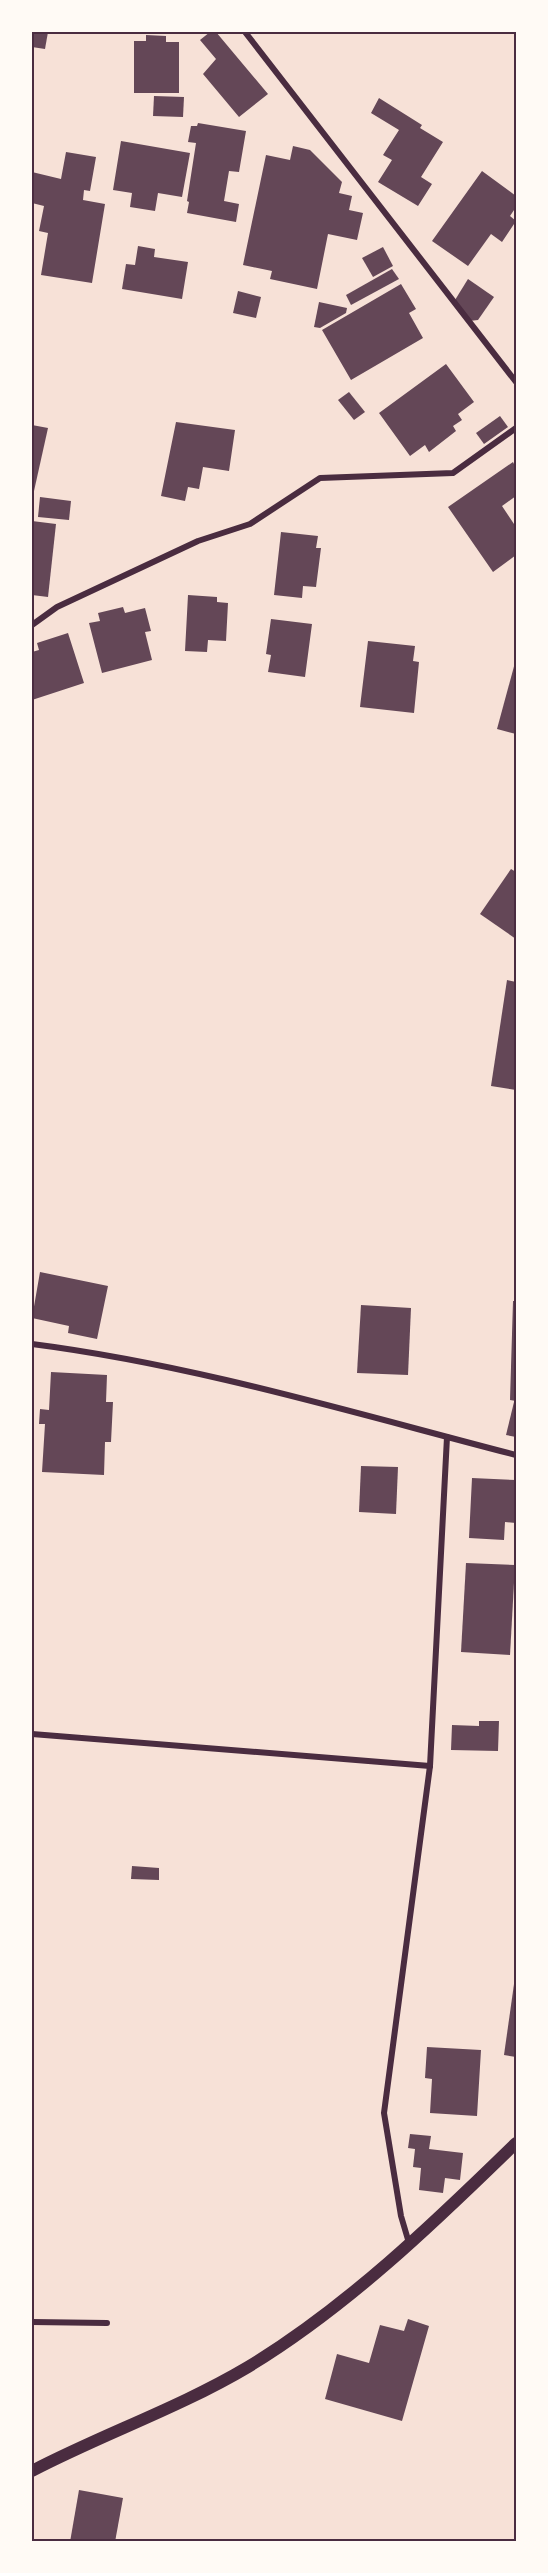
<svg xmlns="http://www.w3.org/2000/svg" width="548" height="2573" font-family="'PT Sans',sans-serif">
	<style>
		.building { fill: #644757 }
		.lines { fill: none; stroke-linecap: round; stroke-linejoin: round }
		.minor { stroke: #4a2c40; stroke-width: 6 }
		.secondary { stroke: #4a2c40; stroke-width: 12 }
		.neatline { fill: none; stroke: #4a2c40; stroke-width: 2 }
	</style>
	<rect width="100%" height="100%" fill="#f7e1d7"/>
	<g class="building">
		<polygon points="32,32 48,32 45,49 32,47"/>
		<polygon points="210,32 216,32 268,94 239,117 203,74 216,59 200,40"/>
		<polygon points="146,35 166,36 166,42 179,42 179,93 134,93 134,41 146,41"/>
		<polygon points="154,96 184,97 183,117 153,116"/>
		<polygon points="379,98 422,125 420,128 443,142 421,177 432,184 418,206 378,182 392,160 383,155 399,130 371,113"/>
		<polygon points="198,123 246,131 239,172 229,171 224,201 239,204 236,222 187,213 189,202 187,201 196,143 188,142 191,126 197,126"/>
		<polygon points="121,141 190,153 182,197 158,193 155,211 130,207 132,193 113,190"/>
		<polygon points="293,146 310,150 342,182 339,193 352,196 349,210 363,213 357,240 328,234 317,289 270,279 272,271 243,265 266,155 290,160"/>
		<polygon points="66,152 96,157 90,191 84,190 83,200 105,204 92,283 41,275 48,233 39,231 44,206 32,203 32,172 61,179"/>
		<polygon points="482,171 516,196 516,207 510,216 516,221 502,242 491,234 468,266 432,241"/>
		<polygon points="138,246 155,249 154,257 188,262 182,299 122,289 126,264 135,265"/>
		<polygon points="383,247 393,266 373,277 362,258"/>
		<polygon points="392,269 399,279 351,305 346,295"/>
		<polygon points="468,279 494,297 478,320 469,321 455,300"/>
		<polygon points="401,284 416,309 409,313 423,338 351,380 322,330"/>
		<polygon points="238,291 261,297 256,318 233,313"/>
		<polygon points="319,302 347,308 346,313 320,328 314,327"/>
		<polygon points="446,364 474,402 458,414 462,420 453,426 456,431 429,452 425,445 410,456 379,413"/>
		<polygon points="349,392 365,412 354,420 338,400"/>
		<polygon points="500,416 508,427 484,444 476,433"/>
		<polygon points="176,422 235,430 229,471 203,467 199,489 188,487 185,501 161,496"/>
		<polygon points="32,425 48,428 34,491 32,490"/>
		<polygon points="513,462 516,468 516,496 502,506 516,527 516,555 493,572 448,507"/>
		<polygon points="40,497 71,501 69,520 38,517"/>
		<polygon points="32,521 56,524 48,597 32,595"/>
		<polygon points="281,532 318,536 316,548 321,548 316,587 303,586 302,598 274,595"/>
		<polygon points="188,595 217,597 217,602 228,603 226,641 208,640 207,652 185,651"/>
		<polygon points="123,607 125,613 145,608 151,631 145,632 152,660 102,673 89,623 100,621 98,613"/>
		<polygon points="271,619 312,624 305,677 268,672 271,655 266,654"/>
		<polygon points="68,633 84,683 32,700 32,652 39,650 37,643"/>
		<polygon points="368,641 415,646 413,661 419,662 414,713 360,707"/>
		<polygon points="516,659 516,734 497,729"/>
		<polygon points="511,869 516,872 516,939 480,914"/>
		<polygon points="507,980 516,982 516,1090 491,1086"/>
		<polygon points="40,1272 108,1286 97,1339 68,1333 69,1326 32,1318"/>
		<polygon points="513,1301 516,1301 516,1401 510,1400"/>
		<polygon points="361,1305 411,1308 408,1375 357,1373"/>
		<polygon points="51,1372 107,1375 106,1402 113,1402 111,1442 105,1442 104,1475 42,1472 45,1424 39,1424 40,1409 49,1410"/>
		<polygon points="514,1402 516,1403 516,1437 506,1435"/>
		<polygon points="361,1466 398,1467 396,1514 359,1512"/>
		<polygon points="472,1478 516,1480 516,1523 505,1522 504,1540 469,1538"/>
		<polygon points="466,1563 515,1565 510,1655 461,1652"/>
		<polygon points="479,1721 499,1721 498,1751 451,1750 452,1725 479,1726"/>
		<polygon points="132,1866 159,1868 159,1880 131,1879"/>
		<polygon points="515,1977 516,1977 516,2057 504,2055"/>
		<polygon points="427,2047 481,2050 477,2116 430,2113 432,2079 425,2078"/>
		<polygon points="410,2134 431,2136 429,2149 463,2153 460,2180 445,2178 443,2193 419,2190 421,2168 413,2167 415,2149 408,2148"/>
		<polygon points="408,2319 429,2326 402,2421 325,2399 337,2354 369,2363 380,2325 404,2331"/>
		<polygon points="79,2490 123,2498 115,2542 70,2542"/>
	</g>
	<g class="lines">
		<g class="minor">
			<polyline points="245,32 516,382"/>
			<polyline points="32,625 57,607 198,541 250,524 320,478 453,473 516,428"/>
			<path d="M32 1344C196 1365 357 1414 516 1455"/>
			<polyline points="32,1734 430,1766 384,2113 401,2216 409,2243"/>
			<polyline points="430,1766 447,1437"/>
			<polyline points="32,2322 107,2323"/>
		</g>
		<path class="secondary" d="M32 2471C103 2434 179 2408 248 2367 347 2307 434 2223 516 2143"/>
	</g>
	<rect width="548" height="2573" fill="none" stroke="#fffaf5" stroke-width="66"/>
	<rect x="33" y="33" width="482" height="2507" class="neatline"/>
</svg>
